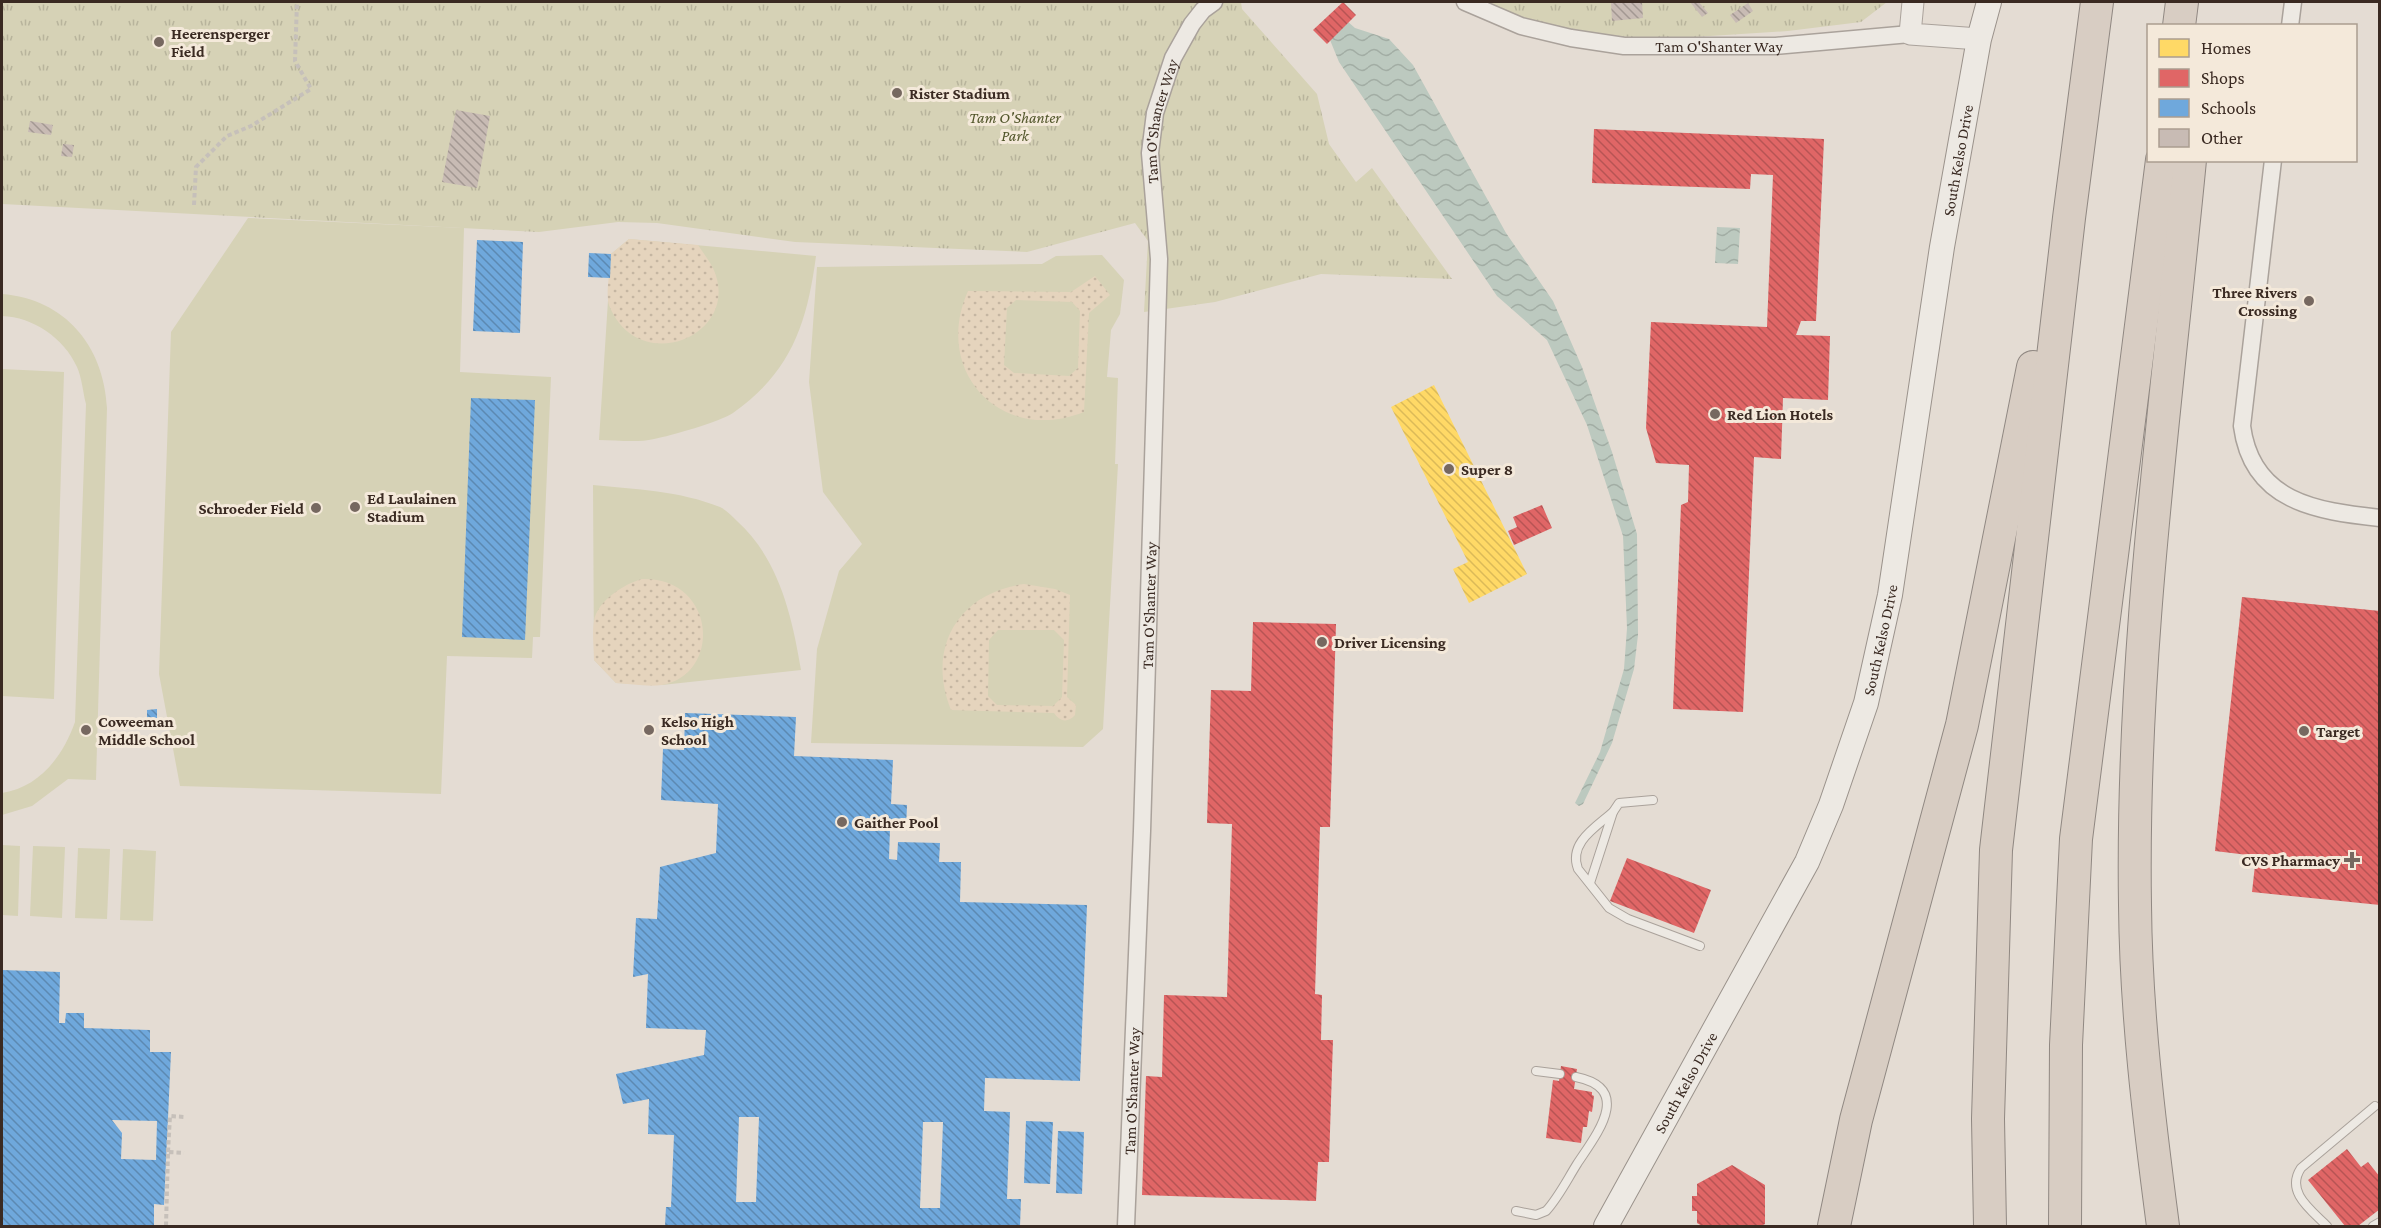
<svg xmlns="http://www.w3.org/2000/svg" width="2381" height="1228" font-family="'Crimson Pro',serif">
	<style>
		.grass { fill: #d6d2b6 }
		.sand { fill: url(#sand-dots); fill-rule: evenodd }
		.park { fill: url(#park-tufts) }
		.water { fill: url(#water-waves) }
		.homes { fill: url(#homes-back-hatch) }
		.shops { fill: url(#shops-back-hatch) }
		.schools { fill: url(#schools-back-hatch); fill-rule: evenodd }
		.building { fill: url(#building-back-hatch) }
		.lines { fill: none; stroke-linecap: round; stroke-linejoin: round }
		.service-casing { stroke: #aaa29b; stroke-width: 10 }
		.minor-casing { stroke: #aaa29b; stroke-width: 19 }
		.tertiary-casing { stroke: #aaa29b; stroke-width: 23 }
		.secondary-casing { stroke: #9a928b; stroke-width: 26 }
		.motorway-casing { stroke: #908882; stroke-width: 34 }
		.path { stroke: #c6c0ba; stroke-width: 4; stroke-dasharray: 4.5 3; stroke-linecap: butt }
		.service { stroke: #ede9e3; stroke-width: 8 }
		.minor { stroke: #ede9e3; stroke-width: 16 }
		.tertiary { stroke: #ede9e3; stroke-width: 21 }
		.secondary { stroke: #ede9e3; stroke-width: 24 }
		.motorway { stroke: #d8cdc3; stroke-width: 32 }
		.poi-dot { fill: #766860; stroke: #f4e9da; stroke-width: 2 }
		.labels { text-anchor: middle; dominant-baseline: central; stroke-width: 6; stroke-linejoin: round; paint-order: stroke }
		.poi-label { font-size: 16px; font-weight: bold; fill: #3a2a22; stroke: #f4e9da; text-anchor: start }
		.street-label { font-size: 16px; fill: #3a2a22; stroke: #f4e9da }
		.park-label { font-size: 16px; font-style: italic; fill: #51552a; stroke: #f4e9da }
	</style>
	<defs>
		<pattern id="sand-dots" width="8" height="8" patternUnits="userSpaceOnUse" patternTransform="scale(1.5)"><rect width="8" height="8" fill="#e5d4bd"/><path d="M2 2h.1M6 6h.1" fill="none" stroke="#c5b6a2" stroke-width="1.8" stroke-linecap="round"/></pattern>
		<pattern id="park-tufts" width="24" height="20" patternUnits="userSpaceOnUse" patternTransform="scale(1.5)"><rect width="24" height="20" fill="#d6d2b6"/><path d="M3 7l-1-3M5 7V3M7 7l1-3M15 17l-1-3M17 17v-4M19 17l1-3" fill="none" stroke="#b8b49c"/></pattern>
		<pattern id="water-waves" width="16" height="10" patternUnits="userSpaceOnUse" patternTransform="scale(1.5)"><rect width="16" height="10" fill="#bcc9bf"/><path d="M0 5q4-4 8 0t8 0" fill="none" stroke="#a2ada4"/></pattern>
		<pattern id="homes-back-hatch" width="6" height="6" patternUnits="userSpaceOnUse" patternTransform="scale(1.5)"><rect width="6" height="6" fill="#ffd966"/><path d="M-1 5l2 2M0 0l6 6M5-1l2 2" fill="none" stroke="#dbba58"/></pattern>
		<pattern id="shops-back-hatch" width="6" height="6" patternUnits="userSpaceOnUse" patternTransform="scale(1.5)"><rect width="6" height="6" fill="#e06666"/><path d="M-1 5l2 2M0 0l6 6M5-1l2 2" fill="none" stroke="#b75454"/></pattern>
		<pattern id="schools-back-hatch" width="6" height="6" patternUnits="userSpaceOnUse" patternTransform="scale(1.5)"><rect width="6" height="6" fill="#6fa8dc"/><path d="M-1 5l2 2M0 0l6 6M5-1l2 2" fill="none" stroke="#5c89b2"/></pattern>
		<pattern id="building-back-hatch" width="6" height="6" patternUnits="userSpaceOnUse" patternTransform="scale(1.5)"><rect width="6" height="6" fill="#c8bbb4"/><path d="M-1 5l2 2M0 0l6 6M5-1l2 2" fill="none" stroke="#a39892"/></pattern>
	</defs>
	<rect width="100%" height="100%" fill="#e4dcd3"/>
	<g class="grass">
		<polygon points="248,218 464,228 460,372 551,377 540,637 533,637 532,658 447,656 441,794 180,786 159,674 171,332"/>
		<path d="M629 239 816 256C807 324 791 372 733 413 722 421 670 436 654 439 637 443 616 440 599 440L611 254Z"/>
		<polygon points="1102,255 1124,280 1120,314 1111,330 1107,377 1118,378 1115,464 1118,464 1103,729 1083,747 811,743 817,649 839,571 862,544 823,492 809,382 817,267 1042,264 1056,256"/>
		<path d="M2 294C65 299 104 346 107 408L96 780 68 779 32 806 2 815V793C40 787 63 756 75 722L86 404C83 393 82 378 77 367 64 338 33 317 2 316Z"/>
		<polygon points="2,369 64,372 54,699 2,696"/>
		<path d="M593 485C635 489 680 491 720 507 726 510 732 516 737 521 779 559 792 616 801 670L662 685 616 683 594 660Z"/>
		<polygon points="2,845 20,846 18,916 2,915"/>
		<polygon points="33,846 65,847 62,918 30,916"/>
		<polygon points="78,848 110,849 107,919 75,918"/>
		<polygon points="123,849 156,851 153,921 120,920"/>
	</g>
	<g class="sand">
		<path d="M629 239 698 245C703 253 709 260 713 268 744 335 638 379 609 305 605 292 611 268 611 254Z"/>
		<path d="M1095 276 1110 295 1089 313 1084 412C1001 445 932 372 968 291L1071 292ZM1016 300 1072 302 1080 311 1078 368 1069 376 1014 373 1004 365 1007 308Z"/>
		<path d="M642 579C716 577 723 674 662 685 648 687 630 684 616 683L594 660C594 647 592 633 594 621 597 601 624 584 642 579Z"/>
		<path d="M1024 584 1055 589 1070 595 1067 697 1076 705 1075 715C1068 723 1060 722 1054 713L951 710C926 648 958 593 1024 584ZM998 630H1054L1064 640 1062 697 1053 706 997 705 988 696 989 640Z"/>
	</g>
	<g class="park">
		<polygon points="2,2 1241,2 1242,9 1317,94 1329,144 1356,182 1372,168 1452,279 1321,274 1215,302 1144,312 1148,241 1135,223 1027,252 795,242 657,223 618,222 539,232 2,204"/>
		<polygon points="1480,2 1887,2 1861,22 1788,31 1679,38 1588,36 1495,9"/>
	</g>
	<g class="water">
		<polygon points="1347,21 1355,28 1389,39 1413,65 1506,233 1553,301 1582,367 1612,452 1637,534 1638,635 1634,669 1612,743 1583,804 1579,806 1575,803 1600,752 1624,669 1627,628 1623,536 1587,425 1547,340 1497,296 1339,62 1330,40"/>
		<polygon points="1717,227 1740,228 1738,264 1715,263"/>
	</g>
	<polygon class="homes" points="1434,385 1527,574 1469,603 1453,569 1468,562 1391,407"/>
	<g class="shops">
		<polygon points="1343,2 1356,15 1327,44 1313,30"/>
		<polygon points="1594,129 1824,139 1816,321 1801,321 1796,335 1830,336 1828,400 1783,398 1781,459 1754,457 1743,712 1673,709 1681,505 1688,502 1689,465 1656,463 1646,428 1651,322 1767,327 1773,175 1751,174 1750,189 1592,183"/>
		<polygon points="1542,505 1552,528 1514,545 1508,531 1517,527 1513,517"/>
		<polygon points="2242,597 2380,611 2380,905 2252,892 2256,856 2215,851"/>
		<polygon points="1253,622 1336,624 1330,827 1320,827 1315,994 1322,995 1321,1040 1333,1040 1329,1162 1318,1162 1316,1201 1142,1195 1146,1076 1162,1077 1164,995 1227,997 1232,824 1207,823 1211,690 1251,691"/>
		<polygon points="1627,858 1711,890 1694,933 1610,901"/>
		<polygon points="1561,1066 1577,1069 1574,1089 1592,1092 1592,1095 1594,1096 1592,1112 1589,1111 1587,1127 1583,1127 1581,1143 1546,1138 1553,1080 1559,1081"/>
		<polygon points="2347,1149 2361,1167 2368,1162 2380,1177 2380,1209 2358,1226 2345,1226 2308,1180"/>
		<polygon points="1732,1165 1765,1185 1765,1224 1761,1226 1702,1226 1697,1223 1697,1211 1692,1211 1692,1196 1697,1196 1697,1184"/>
	</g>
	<g class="schools">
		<polygon points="477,240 523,242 520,333 473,331"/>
		<polygon points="589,253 611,254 610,278 588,277"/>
		<polygon points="471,398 535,400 525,640 462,637"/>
		<polygon points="157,709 157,718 147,719 147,710"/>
		<path d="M685 713 796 717 794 756 893 760 891 804 907 805 906 830 890 829 889 859 897 860 898 842 940 843 939 862H961L960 902 1087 905 1080 1081 985 1078 984 1111 1010 1112 1007 1199H1021L1020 1226H665L666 1207H671L674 1135 648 1134 649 1099 623 1104 616 1074 704 1055 706 1030 646 1028 648 974 633 977 636 918 657 919 660 867 716 853 718 804 661 800 663 749 684 750ZM739 1117H759L756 1202H736ZM923 1122H943L940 1208H920Z"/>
		<path d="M2 970 60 972 59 1023H65L66 1013H84V1028L150 1030V1052H171L164 1205 154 1204V1226H2ZM112 1120 157 1121 156 1160 121 1159 122 1133Z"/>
		<polygon points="1026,1121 1053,1122 1050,1184 1024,1183"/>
		<polygon points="1058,1131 1084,1132 1082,1194 1056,1193"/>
	</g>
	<g class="building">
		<polygon points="1611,2 1642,2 1643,18 1612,21"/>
		<polygon points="1690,2 1699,2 1708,13 1702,17"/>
		<polygon points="1748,3 1753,11 1736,23 1730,15"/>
		<polygon points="456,110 490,116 477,188 442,182"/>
		<polygon points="30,121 53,125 51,135 28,132"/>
		<polygon points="63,144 74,145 72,157 61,156"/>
	</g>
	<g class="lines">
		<g class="service-casing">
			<g id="service">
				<path d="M1613 812C1596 827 1568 843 1578 869L1609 908 1628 919 1700 946"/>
				<polyline points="1590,883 1613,812 1619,803 1653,800"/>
				<polyline points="1536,1071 1560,1074"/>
				<path d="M1516 1211 1536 1215 1546 1211C1558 1198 1567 1180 1577 1164 1596 1135 1634 1089 1576 1077"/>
				<path d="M2327 1226C2311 1210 2285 1192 2301 1168L2375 1106"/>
				<polyline points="2373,1226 2380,1222"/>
			</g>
		</g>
		<g class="minor-casing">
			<g id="minor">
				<path id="s1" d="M1465 2 1521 26 1571 38 1624 46H1776L1910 34"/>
				<polyline points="2290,26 2293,2"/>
				<path d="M2273 160 2242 426C2252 502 2316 511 2380 518"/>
				<path id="s2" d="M1126 1226 1142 831 1159 259 1150 153 1155 113 1173 58 1192 24 1203 10 1214 2"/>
			</g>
		</g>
		<g class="tertiary-casing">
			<polyline id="tertiary" points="1913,2 1910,34 1979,39"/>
		</g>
		<g class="secondary-casing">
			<g id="secondary">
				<path id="s3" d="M1606 1226 1807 862 1831 805 1866 703 1890 595 1942 247 1979 39 1989 2"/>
			</g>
		</g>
		<g class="motorway-casing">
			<g id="motorway">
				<polyline points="2179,26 2182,2"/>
				<polyline points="1834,1226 1856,1120 1962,725 2033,367"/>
				<polyline points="1990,1226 1988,1119 1996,850 2069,218 2097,2"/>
				<polyline points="2065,1226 2066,1045 2076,839 2162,160"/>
				<path d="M2163 1226C2149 1120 2136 1013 2135 905 2131 656 2166 408 2190 160"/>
			</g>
		</g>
		<g class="path">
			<polyline points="194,205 196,167 227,136 251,126 311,89 295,61 297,2"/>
			<polyline points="168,1152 170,1116 185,1117"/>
			<polyline points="166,1226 168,1152 184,1153"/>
		</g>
		<use href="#service" class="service"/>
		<use href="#minor" class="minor"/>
		<use href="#tertiary" class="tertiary"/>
		<use href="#secondary" class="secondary"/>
		<use href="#motorway" class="motorway"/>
	</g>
	<g class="poi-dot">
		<circle cx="159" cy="42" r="6"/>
		<circle cx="897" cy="93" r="6"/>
		<circle cx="2309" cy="301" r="6"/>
		<circle cx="1715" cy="414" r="6"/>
		<circle cx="1449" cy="469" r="6"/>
		<circle cx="355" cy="507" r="6"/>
		<circle cx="316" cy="508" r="6"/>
		<circle cx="1322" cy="642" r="6"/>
		<circle cx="86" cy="730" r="6"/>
		<circle cx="649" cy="730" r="6"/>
		<circle cx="2304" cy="731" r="6"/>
		<circle cx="842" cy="822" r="6"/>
		<path d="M2349 851h6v6h6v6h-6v6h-6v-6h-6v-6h6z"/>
	</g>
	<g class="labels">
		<g class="poi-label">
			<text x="171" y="33">Heerensperger<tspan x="171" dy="18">Field</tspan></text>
			<text x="909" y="93">Rister Stadium</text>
			<text x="2297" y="292" text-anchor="end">Three Rivers<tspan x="2297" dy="18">Crossing</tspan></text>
			<text x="1727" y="414">Red Lion Hotels</text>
			<text x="1461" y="469">Super 8</text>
			<text x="367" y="498">Ed Laulainen<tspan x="367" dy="18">Stadium</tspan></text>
			<text x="304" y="508" text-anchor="end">Schroeder Field</text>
			<text x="1334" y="642">Driver Licensing</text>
			<text x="98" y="721">Coweeman<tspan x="98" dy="18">Middle School</tspan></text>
			<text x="661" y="721">Kelso High<tspan x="661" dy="18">School</tspan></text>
			<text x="2316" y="731">Target</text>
			<text x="854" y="822">Gaither Pool</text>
			<text x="2340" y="860" text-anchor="end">CVS Pharmacy</text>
		</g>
		<g class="street-label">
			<text stroke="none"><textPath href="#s1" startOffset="261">Tam O'Shanter Way</textPath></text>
			<text stroke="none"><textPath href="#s2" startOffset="1107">Tam O'Shanter Way</textPath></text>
			<text stroke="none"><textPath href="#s3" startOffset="1136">South Kelso Drive</textPath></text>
			<text stroke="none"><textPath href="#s2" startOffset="621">Tam O'Shanter Way</textPath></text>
			<text stroke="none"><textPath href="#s3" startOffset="650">South Kelso Drive</textPath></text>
			<text stroke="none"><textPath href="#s3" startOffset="164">South Kelso Drive</textPath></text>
			<text stroke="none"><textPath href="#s2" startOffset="135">Tam O'Shanter Way</textPath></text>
		</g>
		<g class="park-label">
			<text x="1015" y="117">Tam O'Shanter<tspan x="1015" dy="18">Park</tspan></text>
		</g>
	</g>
	<rect width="2381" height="1228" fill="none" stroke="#3a2a22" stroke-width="6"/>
	<rect x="2147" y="24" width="210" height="138" fill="#f4e9da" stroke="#aa9d90" stroke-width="1.5"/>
	<rect x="2159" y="39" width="30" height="18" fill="#ffd966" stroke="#aa9d90" stroke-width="1.5"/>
	<text x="2201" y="54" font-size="18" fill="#3a2a22">Homes</text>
	<rect x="2159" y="69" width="30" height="18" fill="#e06666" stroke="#aa9d90" stroke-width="1.5"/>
	<text x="2201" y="84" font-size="18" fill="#3a2a22">Shops</text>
	<rect x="2159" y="99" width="30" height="18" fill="#6fa8dc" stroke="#aa9d90" stroke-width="1.5"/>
	<text x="2201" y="114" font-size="18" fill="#3a2a22">Schools</text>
	<rect x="2159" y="129" width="30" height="18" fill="#c8bbb4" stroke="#aa9d90" stroke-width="1.5"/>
	<text x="2201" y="144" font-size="18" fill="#3a2a22">Other</text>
</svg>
